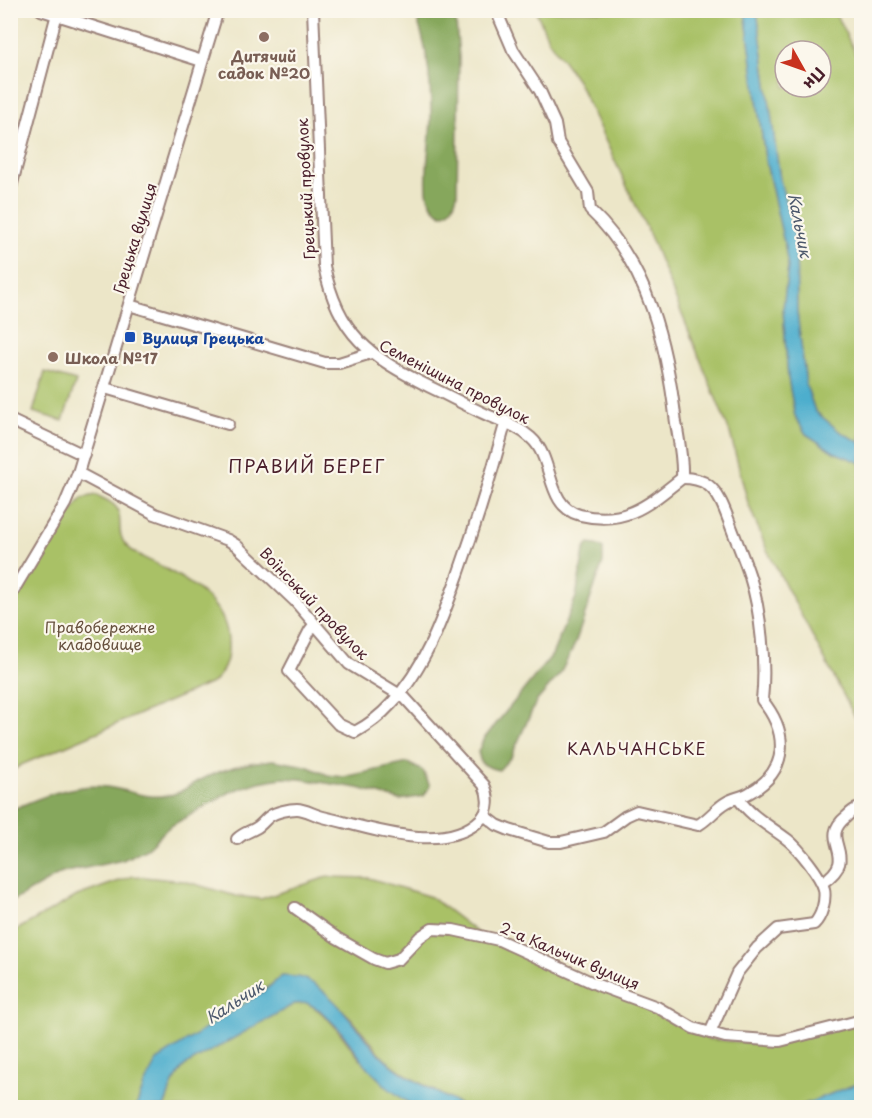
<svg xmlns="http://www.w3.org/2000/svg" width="872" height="1118" font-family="'Playpen Sans',sans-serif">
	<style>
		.green { fill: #a9c166; stroke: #7a7048; stroke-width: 1.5; fill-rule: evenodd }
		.forest { fill: #86a75b; stroke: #686343; stroke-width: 1.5 }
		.water { fill: #4eaecd; stroke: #4c667c; stroke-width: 1.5 }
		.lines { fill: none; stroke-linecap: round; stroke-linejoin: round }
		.minor-casing { stroke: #9b827a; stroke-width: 14 }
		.minor { stroke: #fff; stroke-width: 10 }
		.education-dot { fill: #8d6e63; stroke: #fbf7ec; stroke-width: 2 }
		.transit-dot { fill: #1a4fb4; stroke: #fbf7ec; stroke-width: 2 }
		.labels { text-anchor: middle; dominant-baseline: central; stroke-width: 4.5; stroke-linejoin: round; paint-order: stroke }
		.education-label { font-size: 15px; font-weight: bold; fill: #785e54; stroke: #fbf7ec }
		.street-label { font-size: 15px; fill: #4a1f2b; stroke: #fbf7ec }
		.transit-label { font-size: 15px; font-weight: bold; fill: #164399; stroke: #fbf7ec; text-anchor: start }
		.park-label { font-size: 15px; fill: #66503d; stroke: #fbf7ec }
		.water-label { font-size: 16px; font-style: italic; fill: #4c586c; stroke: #fbf7ec }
		.neighbourhood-label { font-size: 16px; letter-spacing: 1.5px; fill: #4a1f2b; stroke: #fbf7ec }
		.quarter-label { font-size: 18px; letter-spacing: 1.5px; fill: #4a1f2b; stroke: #fbf7ec }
	</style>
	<rect width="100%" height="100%" fill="#fbf7ec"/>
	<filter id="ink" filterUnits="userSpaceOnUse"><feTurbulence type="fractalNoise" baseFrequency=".0167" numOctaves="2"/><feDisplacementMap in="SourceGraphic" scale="12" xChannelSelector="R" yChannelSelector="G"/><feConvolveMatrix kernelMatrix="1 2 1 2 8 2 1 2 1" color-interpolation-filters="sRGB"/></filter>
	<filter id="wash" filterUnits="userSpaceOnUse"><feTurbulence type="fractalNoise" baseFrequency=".008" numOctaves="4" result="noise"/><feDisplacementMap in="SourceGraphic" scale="24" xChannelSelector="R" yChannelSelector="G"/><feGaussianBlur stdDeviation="1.35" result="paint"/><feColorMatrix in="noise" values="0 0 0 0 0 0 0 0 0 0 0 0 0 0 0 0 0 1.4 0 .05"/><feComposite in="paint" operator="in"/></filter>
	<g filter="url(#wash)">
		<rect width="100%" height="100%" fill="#ece6c8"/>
		<g class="green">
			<polygon points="536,11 745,11 765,158 785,247 788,267 783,309 788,378 795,416 806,434 834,452 861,463 861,743 857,721 767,550 748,503 730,433 651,238 577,80 549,41"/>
			<path d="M757 11H834L861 64V443L839 431 815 411 806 385 797 312 796 242 780 180ZM785 51H821V87H785Z"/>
			<polygon points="45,372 76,381 63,421 33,412"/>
			<path d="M96 495C102 498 111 501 116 507 124 517 115 533 126 545 134 554 146 559 157 564 187 580 227 602 228 641 229 658 226 669 214 682L21 765 11 772V608L64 522 82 498Z"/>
			<polygon points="133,876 184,881 236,896 261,899 327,877 369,878 431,897 487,940 648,1007 708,1039 766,1044 861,1022 861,1082 798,1107 464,1107 413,1079 386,1060 351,1018 322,991 282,976 144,1085 136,1107 11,1108 11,933 77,896"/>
			<path d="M307 1003C335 1018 346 1045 367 1067 381 1082 400 1099 419 1107L164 1108 173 1083 184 1066 294 1004Z"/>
		</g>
		<g class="forest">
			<path d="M414 11H455L459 58 457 195C454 205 452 211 442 214 433 210 429 202 427 192 425 166 431 140 431 114 431 79 427 43 414 11Z"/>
			<polygon points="588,544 596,545 603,548 603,562 575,644 560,674 536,702 511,757 499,770 491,768 481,763 478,752 483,740 552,655 576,597 584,550"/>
			<path d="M273 760 306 766 328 775 344 777 408 763 423 771 430 786 424 796 400 800 358 788 300 779 282 778 259 782 232 791 169 827 147 848 123 860 62 873 11 902V810C41 797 73 783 107 787 130 790 146 800 170 795 181 793 192 784 202 779 225 768 248 762 273 760Z"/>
		</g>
		<g class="water">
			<polygon points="745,11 757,11 780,180 796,242 797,312 806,385 815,411 839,431 861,443 861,463 834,452 806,434 795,416 788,378 783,309 788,267 785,247 765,158"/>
			<path d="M282 976C289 977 299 976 305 979 338 995 360 1036 386 1060 408 1080 439 1093 464 1107H419L409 1103 388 1088 367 1067 340 1030 320 1010 307 1003 294 1004 184 1066 173 1083 164 1107H136L144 1085 157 1060 264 991Z"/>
			<polygon points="861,1082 861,1104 855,1107 798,1107"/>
		</g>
	</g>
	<g filter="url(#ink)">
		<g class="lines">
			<g class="minor-casing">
				<g id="minor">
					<polyline points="41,10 202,61"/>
					<path d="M313 10 324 266C338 335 370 357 430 387 447 395 465 405 483 413 500 421 517 425 531 438 555 459 545 506 580 515 626 526 649 504 682 478"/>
					<path d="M496 10 513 50 540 91 555 124 558 142 588 192 590 210C649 265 667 346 676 423 679 441 683 459 682 478"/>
					<polyline points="10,191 58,10"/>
					<polyline points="129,305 325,363 339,363 371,353"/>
					<polyline points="105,388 228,424"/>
					<polyline points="10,420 84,455"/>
					<path d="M78 473 155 514 228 540 236 545 295 601 349 664 405 698 484 785C489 796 490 810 481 819 444 856 367 827 323 817 314 815 305 809 297 809 289 809 276 812 270 816 265 819 262 825 256 828 249 832 243 833 237 839"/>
					<polyline points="10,596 65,504 78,473 218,10"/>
					<path d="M314 625 310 630 289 671 338 724 355 732C368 725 381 715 391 704 425 668 442 620 458 575 476 524 492 473 506 421"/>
					<path d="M484 815 497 825 509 830 549 842H561L604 832 626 816 637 811 698 825C709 819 716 808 727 802 734 798 742 797 749 793 789 771 789 733 762 700 766 664 761 611 750 577 745 561 738 545 732 529 726 514 721 495 708 485 700 479 692 478 682 478"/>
					<path d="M822 883C863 856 816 841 846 817 851 812 855 808 862 808"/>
					<polyline points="295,908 337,938 374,959 385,963 399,959 420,937 432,929 453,930 499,940 600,986 657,1007 693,1028 725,1037 780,1041 862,1020"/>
					<path d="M710 1033 737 973 757 948 778 929 814 924C822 916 826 900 824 889 821 876 798 848 788 840 770 826 751 817 738 798"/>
				</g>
			</g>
			<use href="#minor" class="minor"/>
		</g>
	</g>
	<g class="education-dot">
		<circle cx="264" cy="37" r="6"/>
		<circle cx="53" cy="357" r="6"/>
	</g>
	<rect class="transit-dot" x="124" y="331" width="12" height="12" rx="3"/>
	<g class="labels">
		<g class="education-label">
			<text x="264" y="55">Дитячий<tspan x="264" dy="17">садок №20</tspan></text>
			<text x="65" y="357" text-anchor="start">Школа №17</text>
		</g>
		<g class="street-label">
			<text transform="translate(305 189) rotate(-93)">Грецький провулок</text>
			<text transform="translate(134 238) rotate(-73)">Грецька вулиця</text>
			<text transform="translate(455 381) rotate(27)">Семенішина провулок</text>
			<text transform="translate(315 603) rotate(46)">Воїнський провулок</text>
			<text transform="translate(570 955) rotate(23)">2-а Кальчик вулиця</text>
		</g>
		<g class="transit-label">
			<text x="142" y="337">Вулиця Грецька</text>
		</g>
		<g class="park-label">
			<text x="100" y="626">Правобережне<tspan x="100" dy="17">кладовище</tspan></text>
		</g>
		<g class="water-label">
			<text transform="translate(801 225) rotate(79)">Кальчик</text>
			<text transform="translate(234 1001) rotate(-33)">Кальчик</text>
		</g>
		<g class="neighbourhood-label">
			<text x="637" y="748">КАЛЬЧАНСЬКЕ</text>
		</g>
		<g class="quarter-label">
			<text x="307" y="465">ПРАВИЙ БЕРЕГ</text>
		</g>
	</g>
	<rect width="872" height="1118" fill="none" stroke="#fbf7ec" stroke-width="36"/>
	<g transform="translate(803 69) rotate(130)"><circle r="28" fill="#fbf7ec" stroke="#b4a19f" stroke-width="1.5"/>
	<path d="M0-4.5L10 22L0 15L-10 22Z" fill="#c8321e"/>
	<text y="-9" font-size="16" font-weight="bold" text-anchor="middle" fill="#4a1f2b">Пн</text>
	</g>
</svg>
